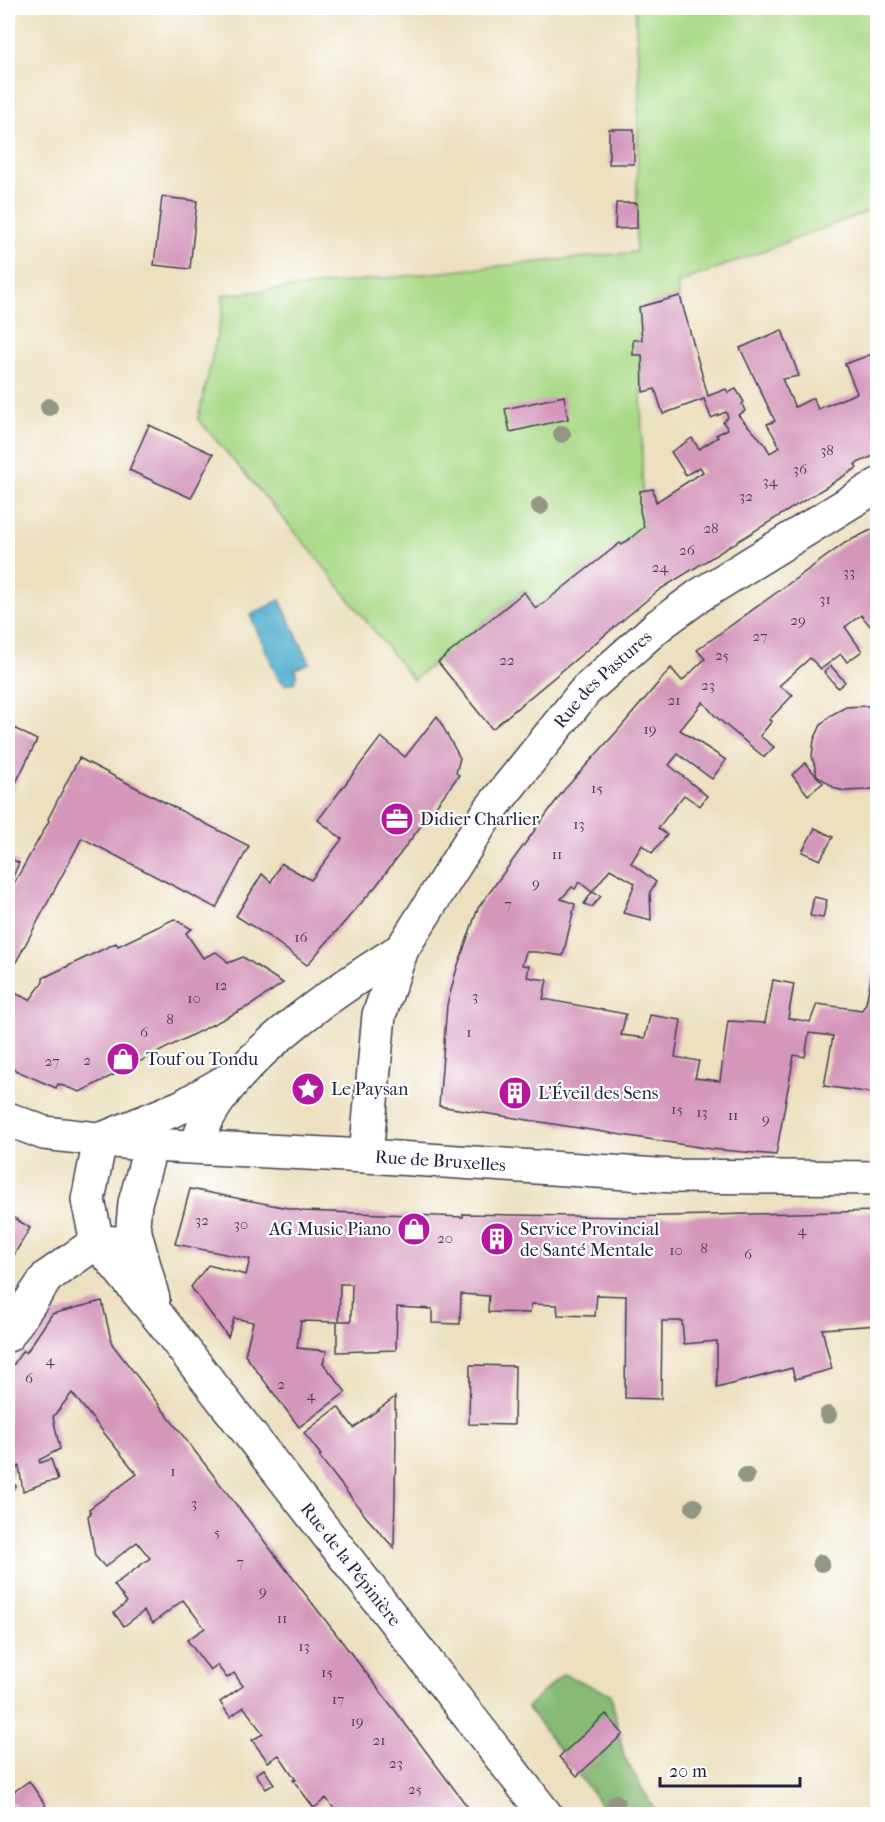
<svg xmlns="http://www.w3.org/2000/svg" width="885" height="1822" font-family="'IM FELL French Canon',serif">
	<style>
		.green { fill: #aada88; stroke: #667e62; stroke-width: 1.5 }
		.forest { fill: #87ba74; stroke: #546e58; stroke-width: 1.5 }
		.water { fill: #4daccc; stroke: #386784; stroke-width: 1.5 }
		.building { fill: #d496bb; fill-rule: evenodd }
		.lines { fill: none; stroke-linecap: round; stroke-linejoin: round }
		.street-casing { stroke: #403e4f; stroke-width: 36 }
		.secondary-casing { stroke: #403e4f; stroke-width: 36 }
		.street { stroke: #fff; stroke-width: 33 }
		.secondary { stroke: #fff; stroke-width: 33 }
		.tree { fill: #939683 }
		.labels { text-anchor: middle; dominant-baseline: central; stroke-width: 4.5; stroke-linejoin: round; paint-order: stroke }
		.number-label { font-size: 15px; fill: #4e3f5b }
		.street-label { font-size: 18px; fill: #22223b; stroke: #fff }
		.poi-label { font-size: 18px; fill: #22223b; stroke: #fff; text-anchor: start }
	</style>
	<rect width="100%" height="100%" fill="#fff"/>
	<filter id="ink" filterUnits="userSpaceOnUse"><feTurbulence type="fractalNoise" baseFrequency=".0167" numOctaves="2"/><feDisplacementMap in="SourceGraphic" scale="12" xChannelSelector="R" yChannelSelector="G"/><feConvolveMatrix kernelMatrix="1 2 1 2 8 2 1 2 1" color-interpolation-filters="sRGB"/></filter>
	<filter id="wash" filterUnits="userSpaceOnUse"><feTurbulence type="fractalNoise" baseFrequency=".008" numOctaves="4" result="noise"/><feDisplacementMap in="SourceGraphic" scale="24" xChannelSelector="R" yChannelSelector="G"/><feGaussianBlur stdDeviation="1.35" result="paint"/><feColorMatrix in="noise" values="0 0 0 0 0 0 0 0 0 0 0 0 0 0 0 0 0 1.4 0 .05"/><feComposite in="paint" operator="in"/></filter>
	<g filter="url(#wash)">
		<rect width="100%" height="100%" fill="#ece0bf"/>
		<polygon class="green" points="635,8 877,8 877,208 678,283 679,296 640,308 643,528 540,608 524,590 413,680 312,552 198,419 222,314 223,295 636,252 639,78"/>
		<polygon class="forest" points="563,1674 611,1694 624,1757 657,1814 608,1814 527,1707"/>
		<polygon class="water" points="280,600 310,663 295,669 297,676 295,682 286,685 278,678 250,615"/>
		<g id="blocks">
			<g class="building">
				<rect x="609" y="129" width="25" height="35"/>
				<polygon points="162,197 197,201 190,269 154,265"/>
				<polygon points="616,203 637,203 637,228 615,229"/>
				<polygon points="680,296 708,396 726,389 728,393 736,389 744,402 742,404 745,411 738,415 764,443 770,453 780,447 767,424 775,421 740,348 782,330 799,376 782,379 795,407 813,398 818,409 857,393 845,364 878,352 878,454 855,464 857,468 659,590 492,729 438,662 524,592 536,609 620,543 622,545 644,527 640,511 640,491 653,489 656,502 703,472 700,467 686,475 671,452 692,438 699,449 718,437 716,435 728,429 723,422 728,417 726,412 711,418 704,399 663,414 655,389 643,392 642,355 633,355 633,340 642,340 639,307"/>
				<polygon points="564,396 568,419 510,432 505,409"/>
				<polygon points="149,425 213,454 191,498 129,470"/>
				<polygon points="875,528 878,531 878,635 861,615 845,627 862,651 847,662 841,654 821,669 810,658 779,686 793,695 769,720 772,721 760,736 774,747 764,757 715,716 703,702 680,730 726,760 712,779 678,754 669,765 707,796 700,806 684,795 658,828 667,835 652,853 642,845 631,863 656,882 650,892 651,920 623,913 635,883 610,869 592,892 601,896 592,907 584,904 592,892 579,882 575,889 572,887 561,899 575,904 563,956 537,952 526,952 522,965 529,966 527,977 547,980 543,999 626,1014 621,1035 645,1038 650,1015 681,1020 675,1057 699,1061 695,1078 720,1081 728,1021 765,1023 773,980 794,984 788,1018 810,1022 817,1004 862,1010 866,1003 872,974 878,974 878,1094 824,1086 833,1036 809,1033 805,1057 794,1055 776,1155 711,1149 439,1106 447,1005 457,968 478,908 564,790 620,728 671,668 682,681 705,659 697,650 845,543"/>
				<polygon points="831,666 845,682 838,688 824,672"/>
				<polygon points="867,706 878,710 878,787 867,790 845,791 836,789 817,775 812,756 814,740 821,725 831,715 846,707"/>
				<polygon points="437,716 460,758 456,773 459,775 376,886 307,965 271,938 236,916 262,874 271,882 281,863 311,880 342,839 318,820 381,737 405,757"/>
				<polygon points="8,725 37,740 8,799"/>
				<polygon points="79,758 249,846 216,908 82,838 14,966 8,963 8,894 49,821 48,819"/>
				<polygon points="805,763 823,783 808,795 792,775"/>
				<polygon points="815,828 833,837 820,860 802,852"/>
				<polygon points="8,857 19,863 8,888"/>
				<polygon points="814,897 827,900 823,918 810,916"/>
				<polygon points="174,919 192,929 186,933 203,958 216,952 225,959 228,963 243,957 283,983 251,1005 80,1092 58,1084 56,1088 8,1067 8,990 30,1000 43,982 43,978 116,943 118,946"/>
				<path d="M190 1189 303 1211 463 1217V1214L626 1217 878 1211V1325L822 1329 832 1369 795 1379 792 1368 717 1388V1341L684 1344 682 1321H662L661 1399 625 1398 626 1296 597 1295 595 1316 558 1315 557 1305 531 1304 530 1313 488 1312 489 1296 461 1294 460 1324 432 1323V1309L397 1307 396 1350 337 1352V1322L301 1321 297 1348 327 1351 323 1363 346 1392 299 1427 245 1355 253 1322 234 1318 228 1337 191 1287 208 1265 246 1275 250 1259 175 1244ZM340 1284H352L351 1321H339Z"/>
				<polygon points="8,1214 30,1228 8,1265"/>
				<polygon points="102,1301 112,1344 394,1709 473,1814 338,1814 326,1798 314,1808 293,1780 296,1780 279,1755 268,1762 252,1740 263,1734 244,1707 230,1717 220,1702 243,1686 234,1673 227,1678 217,1665 210,1670 187,1640 205,1628 183,1600 153,1623 144,1611 124,1626 114,1613 127,1602 114,1585 150,1558 137,1542 105,1567 95,1556 88,1516 91,1513 89,1509 137,1474 72,1393 53,1417 60,1449 39,1460 40,1463 51,1459 58,1480 47,1482 23,1491 19,1466 8,1480 16,1486 8,1496 8,1373 23,1350 26,1353 52,1314"/>
				<polygon points="470,1365 515,1366 514,1425 469,1424"/>
				<polygon points="395,1397 396,1438 394,1548 367,1518 319,1456 321,1455 304,1433 338,1407 354,1428"/>
				<polygon points="606,1714 623,1734 577,1776 559,1757"/>
				<polygon points="264,1769 274,1784 266,1789 256,1774"/>
				<polygon points="29,1781 46,1806 34,1814 20,1814 8,1796"/>
			</g>
		</g>
	</g>
	<g filter="url(#ink)">
		<use href="#blocks" fill-opacity="0" stroke="#403e4f" stroke-width="1.5"/>
		<g class="lines">
			<g class="street-casing">
				<g id="street">
					<path id="s1" d="M240 1073 181 1107 100 1140 88 1200 97 1242 157 1315 545 1814"/>
					<polyline points="151,1145 135,1203 133,1225 153,1299"/>
					<path d="M196 1147C200 1137 203 1127 208 1117 245 1050 338 989 402 949"/>
					<path id="s2" d="M366 1156 379 1015 402 949 489 811 586 690 659 625 700 595 878 485"/>
					<polyline points="8,1335 47,1277 97,1242 117,1243"/>
				</g>
			</g>
			<g class="secondary-casing">
				<g id="secondary">
					<path id="s3" d="M8 1119 44 1133 151 1145 366 1156 673 1176 878 1178"/>
				</g>
			</g>
			<use href="#street" class="street"/>
			<use href="#secondary" class="secondary"/>
		</g>
		<g class="tree">
			<circle cx="49" cy="407" r="9"/>
			<circle cx="562" cy="434" r="9"/>
			<circle cx="540" cy="506" r="9"/>
			<circle cx="828" cy="1415" r="9"/>
			<circle cx="746" cy="1476" r="9"/>
			<circle cx="694" cy="1507" r="9"/>
			<circle cx="821" cy="1563" r="9"/>
			<circle cx="616" cy="1803" r="9"/>
		</g>
	</g>
	<defs>
		<g id="office-disc" transform="scale(1.725)"><circle r="9.5" fill="#b5179e" stroke="#fff"/><path d="M-6-3h4V-5.5h4V-3h4V5H-6ZM-1-4.5V-3h2v-1.5ZM-6 0V1H6V0Z" fill="#fff"/></g>
		<g id="shop-disc" transform="scale(1.725)"><circle r="9.5" fill="#b5179e" stroke="#fff"/><path d="M-5-2.5h2.3a2.7 3.5 0 0 1 5.4 0H5L5.5 6h-11ZM-1.5-2.5h3a1.5 2.3 0 0 0-3 0Z" fill="#fff"/></g>
		<g id="sight-disc" transform="scale(1.725)"><circle r="9.5" fill="#b5179e" stroke="#fff"/><path d="M0-6L1.8-2.2L6-1.7L2.9 1.2L3.7 5.4L0 3.3L-3.7 5.4L-2.9 1.2L-6-1.7L-1.8-2.2Z" fill="#fff"/></g>
		<g id="building-disc" transform="scale(1.725)"><circle r="9.5" fill="#b5179e" stroke="#fff"/><path d="M-4-6H4V6H1V3H-1V6H-4ZM-2.5-4.3h1.7v1.8h-1.7ZM.8-4.3h1.7v1.8H.8ZM-2.5-1h1.7V.8h-1.7ZM.8-1h1.7V.8H.8Z" fill="#fff"/></g>
	</defs>
	<g fill-rule="evenodd">
		<use href="#office-disc" x="397" y="819"/>
		<use href="#shop-disc" x="123" y="1059"/>
		<use href="#sight-disc" x="308" y="1089"/>
		<use href="#building-disc" x="515" y="1093"/>
		<use href="#shop-disc" x="414" y="1229"/>
		<use href="#building-disc" x="497" y="1239"/>
	</g>
	<g class="labels">
		<g class="number-label">
			<text x="827" y="450">38</text>
			<text x="800" y="469">36</text>
			<text x="770" y="481">34</text>
			<text x="746" y="496">32</text>
			<text x="711" y="528">28</text>
			<text x="687" y="550">26</text>
			<text x="660" y="567">24</text>
			<text x="849" y="572">33</text>
			<text x="825" y="599">31</text>
			<text x="798" y="620">29</text>
			<text x="760" y="636">27</text>
			<text x="722" y="655">25</text>
			<text x="507" y="660">22</text>
			<text x="708" y="685">23</text>
			<text x="674" y="700">21</text>
			<text x="650" y="729">19</text>
			<text x="597" y="788">15</text>
			<text x="579" y="824">13</text>
			<text x="557" y="854">11</text>
			<text x="536" y="883">9</text>
			<text x="508" y="904">7</text>
			<text x="301" y="937">16</text>
			<text x="221" y="985">12</text>
			<text x="475" y="996">3</text>
			<text x="194" y="998">10</text>
			<text x="170" y="1019">8</text>
			<text x="144" y="1032">6</text>
			<text x="469" y="1032">1</text>
			<text x="87" y="1060">2</text>
			<text x="52" y="1061">27</text>
			<text x="677" y="1109">15</text>
			<text x="702" y="1112">13</text>
			<text x="733" y="1115">11</text>
			<text x="766" y="1119">9</text>
			<text x="202" y="1220">32</text>
			<text x="241" y="1224">30</text>
			<text x="802" y="1230">4</text>
			<text x="445" y="1238">20</text>
			<text x="704" y="1248">8</text>
			<text x="676" y="1250">10</text>
			<text x="748" y="1254">6</text>
			<text x="50" y="1360">4</text>
			<text x="29" y="1378">6</text>
			<text x="281" y="1384">2</text>
			<text x="311" y="1395">4</text>
			<text x="173" y="1471">1</text>
			<text x="194" y="1503">3</text>
			<text x="217" y="1532">5</text>
			<text x="240" y="1562">7</text>
			<text x="263" y="1591">9</text>
			<text x="282" y="1618">11</text>
			<text x="304" y="1646">13</text>
			<text x="327" y="1672">15</text>
			<text x="338" y="1699">17</text>
			<text x="357" y="1721">19</text>
			<text x="379" y="1740">21</text>
			<text x="396" y="1763">23</text>
			<text x="415" y="1789">25</text>
		</g>
		<g class="street-label">
			<text stroke="none"><textPath href="#s2" startOffset="549">Rue des Pastures</textPath></text>
			<text stroke="none"><textPath href="#s3" startOffset="436">Rue de Bruxelles</textPath></text>
			<text stroke="none"><textPath href="#s1" startOffset="670">Rue de la Pépinière</textPath></text>
		</g>
		<g class="poi-label">
			<text x="420" y="819">Didier Charlier</text>
			<text x="146" y="1059">Touf ou Tondu</text>
			<text x="331" y="1089">Le Paysan</text>
			<text x="538" y="1093">L'Éveil des Sens</text>
			<text x="391" y="1229" text-anchor="end">AG Music Piano</text>
			<text x="520" y="1229">Service Provincial<tspan x="520" dy="21">de Santé Mentale</tspan></text>
		</g>
	</g>
	<rect width="885" height="1822" fill="none" stroke="#fff" stroke-width="30"/>
	<path d="M660 1777v9h140v-9" fill="none" stroke="#22223b" stroke-width="3"/>
	<text x="669" y="1777" font-size="18" fill="#22223b" stroke="#ffffff" stroke-width="4.5" paint-order="stroke">20 m</text>
</svg>
